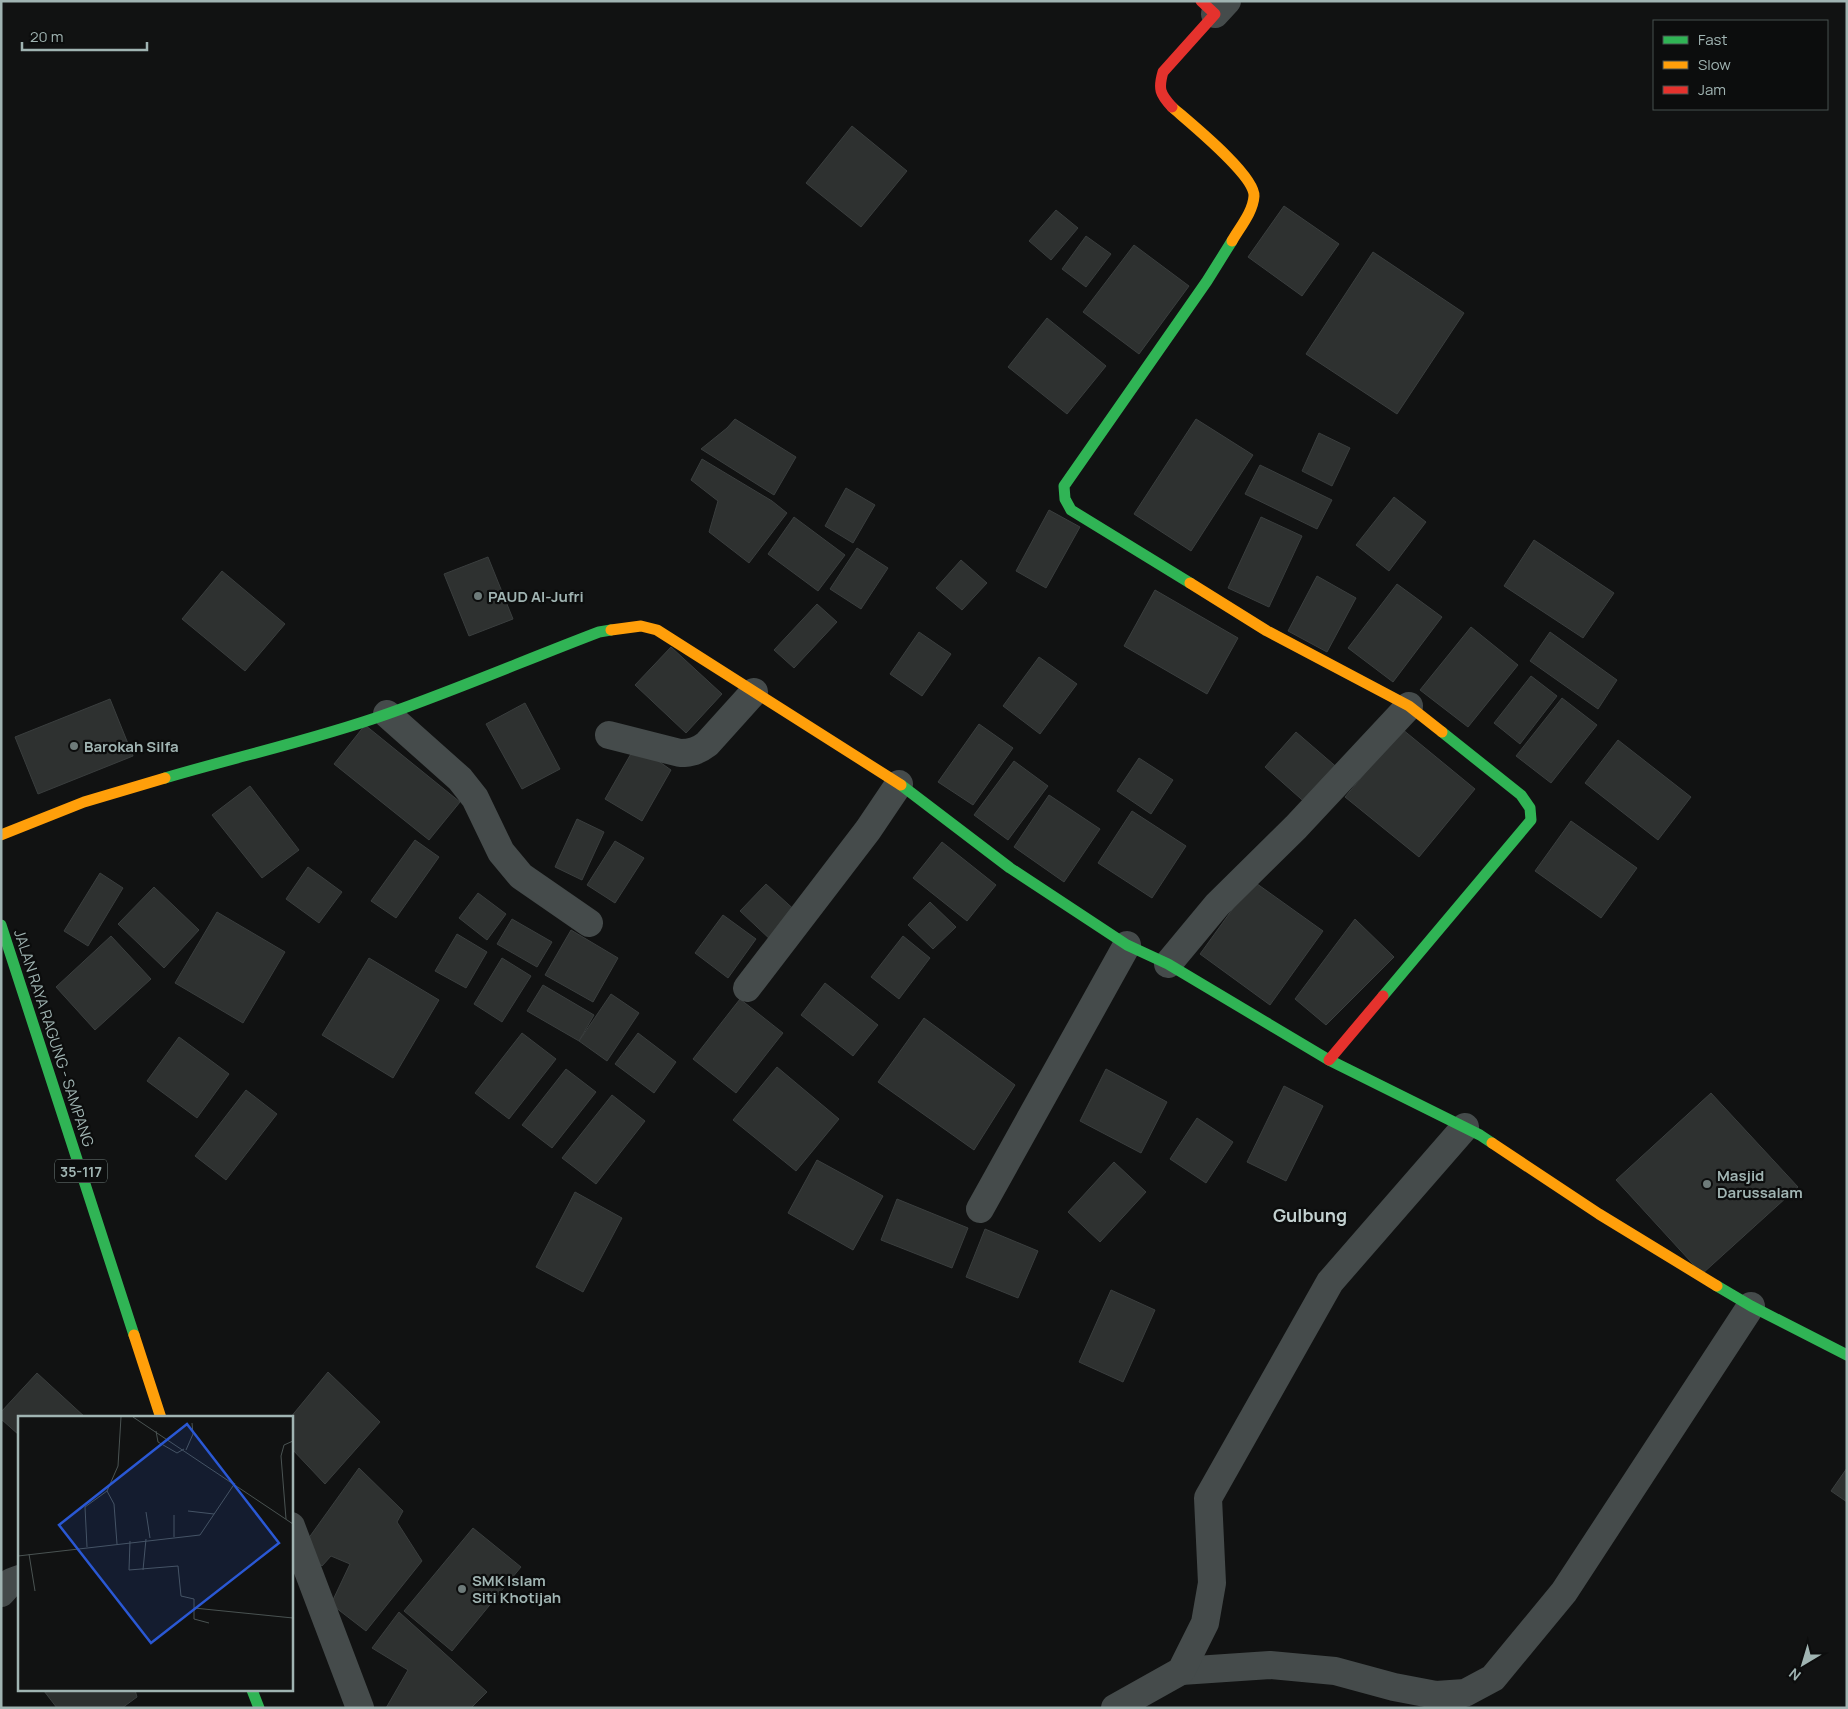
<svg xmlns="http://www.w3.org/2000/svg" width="1848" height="1709" font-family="Manrope,sans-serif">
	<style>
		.building { fill: #2e3130; stroke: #3a3e3e }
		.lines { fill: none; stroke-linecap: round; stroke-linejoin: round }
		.street { stroke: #454b4b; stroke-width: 28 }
		.fast { stroke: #30b455; stroke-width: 11 }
		.slow { stroke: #ff9f0a; stroke-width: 11 }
		.jam { stroke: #e5322d; stroke-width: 11 }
		.poi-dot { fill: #6e7b7a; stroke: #0c0d0d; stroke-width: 2 }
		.labels { text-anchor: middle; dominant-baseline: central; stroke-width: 4.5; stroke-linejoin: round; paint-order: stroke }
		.shield { fill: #0c0d0d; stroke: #748280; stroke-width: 1 }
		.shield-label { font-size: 14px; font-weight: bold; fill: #a0b4b2 }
		.poi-label { font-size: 15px; font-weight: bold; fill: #a0b4b2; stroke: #0c0d0d; text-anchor: start }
		.street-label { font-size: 15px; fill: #a0b4b2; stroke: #0c0d0d }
		.quarter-label { font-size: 18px; font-weight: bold; fill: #c2d0cf; stroke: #0c0d0d }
		.inset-road { fill: none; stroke: #4a5352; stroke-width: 1 }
		.view { fill: #2a58d4; fill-opacity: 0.15; stroke: #2a58d4; stroke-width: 2.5 }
		.inset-edge { fill: none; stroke: #a0b4b2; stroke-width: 2.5 }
	</style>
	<rect width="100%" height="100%" fill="#111212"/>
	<g class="building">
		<polygon points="852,126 907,171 861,227 806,183"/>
		<polygon points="1284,206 1339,244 1302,296 1248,257"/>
		<polygon points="1056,210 1078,228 1051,260 1029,241"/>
		<polygon points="1086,236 1111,254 1086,287 1062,269"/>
		<polygon points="1134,245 1189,286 1139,354 1083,312"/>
		<polygon points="1373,252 1464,313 1397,414 1306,354"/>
		<polygon points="1047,318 1106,366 1067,414 1008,367"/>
		<polygon points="735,419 796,457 774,495 701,449 727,428"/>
		<polygon points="1196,419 1253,455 1191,551 1134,514"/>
		<polygon points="1319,433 1350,448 1332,486 1302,471"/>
		<polygon points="702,459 772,501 787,513 749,563 709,532 718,501 691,480"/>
		<polygon points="1260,465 1332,500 1317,529 1245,494"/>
		<polygon points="846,488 875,505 853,543 825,526"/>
		<polygon points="1394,497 1426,522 1389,571 1356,545"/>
		<polygon points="1049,510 1080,527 1046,588 1016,571"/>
		<polygon points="794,517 845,555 818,591 768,554"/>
		<polygon points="1261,517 1302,536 1269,607 1228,588"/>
		<polygon points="1534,540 1614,593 1583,638 1504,586"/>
		<polygon points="857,548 888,568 861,609 830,589"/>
		<polygon points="488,557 513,619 469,636 444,574"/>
		<polygon points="961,560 987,583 962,610 936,588"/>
		<polygon points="222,571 285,624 245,671 182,619"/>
		<polygon points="1317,576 1356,598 1327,652 1288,631"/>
		<polygon points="1397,584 1442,617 1393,682 1348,648"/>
		<polygon points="1155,590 1238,638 1207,694 1124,646"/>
		<polygon points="817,604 837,622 794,668 774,650"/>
		<polygon points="1471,627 1518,665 1468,727 1420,690"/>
		<polygon points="919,632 951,654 922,696 890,674"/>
		<polygon points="1550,632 1617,680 1598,709 1530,661"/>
		<polygon points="671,647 722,694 686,733 635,685"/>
		<polygon points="1039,657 1077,684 1040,734 1003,706"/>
		<polygon points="1531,676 1557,696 1520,744 1494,723"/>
		<polygon points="1562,698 1597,725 1551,783 1516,756"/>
		<polygon points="110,699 133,756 38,794 15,737"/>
		<polygon points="525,703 560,769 522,789 486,724"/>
		<polygon points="979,724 1013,748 973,805 938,782"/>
		<polygon points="365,725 460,802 429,840 334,764"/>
		<polygon points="1402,729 1475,789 1419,857 1345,797"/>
		<polygon points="1296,732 1340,770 1309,806 1265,767"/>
		<polygon points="1618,740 1691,797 1658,840 1585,783"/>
		<polygon points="636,745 671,770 642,821 605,799"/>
		<polygon points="1139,758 1173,780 1151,814 1117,791"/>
		<polygon points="1014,761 1048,786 1008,840 974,815"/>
		<polygon points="250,786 299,850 262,878 212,815"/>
		<polygon points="1049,795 1100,829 1064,882 1014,847"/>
		<polygon points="1132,811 1186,846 1152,898 1098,863"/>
		<polygon points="577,819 604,832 582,880 555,867"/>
		<polygon points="1571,821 1637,868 1601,918 1535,871"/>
		<polygon points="415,840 439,857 396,918 371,901"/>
		<polygon points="615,841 644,858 615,903 587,885"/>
		<polygon points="942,842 996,885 967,921 913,878"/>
		<polygon points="308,867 342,892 319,923 286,899"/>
		<polygon points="100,873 123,888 88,946 64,931"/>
		<polygon points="1253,881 1323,931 1270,1005 1200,954"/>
		<polygon points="766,884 799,914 773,942 740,911"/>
		<polygon points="154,887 199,930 164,968 118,924"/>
		<polygon points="478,893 506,914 487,940 459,918"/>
		<polygon points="930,902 956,927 933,949 908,925"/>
		<polygon points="217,912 285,952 243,1023 175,983"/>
		<polygon points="723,915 756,939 728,978 695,953"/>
		<polygon points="512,919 552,942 537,967 497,944"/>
		<polygon points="1355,919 1394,957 1326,1025 1295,999"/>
		<polygon points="571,930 618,958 593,1002 545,975"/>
		<polygon points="457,934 487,952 466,988 435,971"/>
		<polygon points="111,936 151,979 95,1030 56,987"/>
		<polygon points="903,936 930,958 899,999 871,977"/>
		<polygon points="369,958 439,1000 393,1078 322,1035"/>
		<polygon points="502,958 531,976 502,1022 474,1004"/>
		<polygon points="825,983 878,1025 853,1056 801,1015"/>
		<polygon points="543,985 594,1015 579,1041 527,1011"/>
		<polygon points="611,994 639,1013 607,1061 579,1041"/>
		<polygon points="740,999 783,1033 736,1093 693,1059"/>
		<polygon points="924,1018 1015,1085 974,1150 878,1082"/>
		<polygon points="522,1033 556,1059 509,1119 475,1093"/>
		<polygon points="638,1033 676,1062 654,1093 615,1064"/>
		<polygon points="179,1037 229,1074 197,1118 147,1081"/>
		<polygon points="777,1067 839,1119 796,1171 733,1120"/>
		<polygon points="566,1069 596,1092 552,1148 522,1125"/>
		<polygon points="1106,1069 1167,1102 1141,1153 1080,1121"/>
		<polygon points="1284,1086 1323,1106 1286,1181 1247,1162"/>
		<polygon points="246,1090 277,1114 226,1180 195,1156"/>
		<polygon points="1711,1093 1798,1187 1702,1274 1616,1180"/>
		<polygon points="612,1095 645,1121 596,1184 562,1158"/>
		<polygon points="1197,1118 1233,1142 1206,1183 1170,1159"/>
		<polygon points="817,1160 883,1196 853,1250 788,1213"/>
		<polygon points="1114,1162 1146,1192 1100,1242 1068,1212"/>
		<polygon points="575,1192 622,1218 583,1292 536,1267"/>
		<polygon points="897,1199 968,1228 952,1268 881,1240"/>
		<polygon points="985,1229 1038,1251 1018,1298 966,1277"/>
		<polygon points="1111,1290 1155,1310 1123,1382 1079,1362"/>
		<polygon points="328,1372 380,1422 325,1484 291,1448 291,1418 290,1418"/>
		<polygon points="37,1373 86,1418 19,1418 19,1435 1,1419 1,1412"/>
		<polygon points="359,1468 403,1511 397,1522 422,1561 366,1631 331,1604 350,1564 331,1556 322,1566 303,1546"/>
		<polygon points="1847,1468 1847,1502 1831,1491"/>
		<polygon points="473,1528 521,1567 452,1651 404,1611"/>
		<polygon points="399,1612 487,1692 471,1708 386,1708 408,1670 372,1648"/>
		<polygon points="135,1690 137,1697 122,1708 57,1708 44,1691"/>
	</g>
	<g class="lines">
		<g class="street">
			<polyline points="1215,14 1227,1"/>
			<polyline points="387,714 460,779 475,798 501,852 521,876 589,923"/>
			<path d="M609 735 680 753C691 753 698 751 707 744L754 692"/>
			<polyline points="1168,964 1217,905 1296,827 1409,706"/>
			<polyline points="747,988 868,830 899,784"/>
			<polyline points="980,1209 1127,945"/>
			<polyline points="291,1526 360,1708"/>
			<polyline points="1,1593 11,1582 19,1579"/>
			<polyline points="1181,1671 1270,1665 1335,1671 1394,1687 1436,1695 1465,1693 1493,1678 1564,1592 1751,1306"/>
			<polyline points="1115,1708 1181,1671 1205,1623 1212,1583 1208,1498 1330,1282 1465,1127"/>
		</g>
		<g class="fast">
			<polyline points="1190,583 1071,510 1065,499 1064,486 1207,281 1232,241"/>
			<path d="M165 778C239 756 314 740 387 714 458 689 528 659 599 632L611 630"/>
			<polyline points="901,785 1010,868 1127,945 1168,964 1329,1060 1480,1135 1492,1143"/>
			<polyline points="1,925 134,1335"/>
			<polyline points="1383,996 1531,820 1530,808 1521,795 1442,732"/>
			<polyline points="1717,1286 1751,1306 1847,1355"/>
			<polyline points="252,1690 259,1708"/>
		</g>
		<g class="slow">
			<path d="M1172 107C1189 122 1255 175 1254 196 1253 212 1240 227 1232 241"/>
			<polyline points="1190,583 1267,631 1409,706 1442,732"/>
			<polyline points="611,630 641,626 657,630 901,785"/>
			<polyline points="1,835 84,802 165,778"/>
			<polyline points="1492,1143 1599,1214 1717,1286"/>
			<polyline points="134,1335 161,1418"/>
		</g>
		<g class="jam">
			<path d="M1172 107C1160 94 1158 89 1163 72L1215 14 1201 1"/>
			<polyline points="1329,1060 1383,996"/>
		</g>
	</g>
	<g class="poi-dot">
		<circle cx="478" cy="596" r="5"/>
		<circle cx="74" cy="746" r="5"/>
		<circle cx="1707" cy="1184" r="5"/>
		<circle cx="462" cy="1589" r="5"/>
	</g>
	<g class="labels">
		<rect class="shield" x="55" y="1159.5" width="52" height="23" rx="4"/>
		<g class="shield-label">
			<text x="81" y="1171">35-117</text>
		</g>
		<g class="poi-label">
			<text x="488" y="596">PAUD Al-Jufri</text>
			<text x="84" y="746">Barokah Silfa</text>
			<text x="1717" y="1175">Masjid<tspan x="1717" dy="17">Darussalam</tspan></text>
			<text x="472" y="1580">SMK Islam<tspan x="472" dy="17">Siti Khotijah</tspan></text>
		</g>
		<g class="street-label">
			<text transform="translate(54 1038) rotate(72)">JALAN RAYA RAGUNG - SAMPANG</text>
		</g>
		<g class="quarter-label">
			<text x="1310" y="1215">Gulbung</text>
		</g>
	</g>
	<g transform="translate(18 1416)">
		<rect width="275" height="275" fill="#111212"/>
		<path class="inset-road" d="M115 1 275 108M138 15 140 26 159 37 166 33M168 34 175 18 174 7M170 95 196 98M128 96 132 122M156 99V121M268 103 263 40 266 29 275 25M112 125 111 154 160 150 163 180 176 183V192L275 202M99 128 96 88 89 75 100 50 103 1M69 131 67 91 89 75M11 138 17 175M0 140 182 119 217 67M125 154 128 123M176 192V203L191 207"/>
		<path class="view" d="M169 8 261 127 133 227 41 109Z"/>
		<rect width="275" height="275" class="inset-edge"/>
	</g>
	<rect width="1848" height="1709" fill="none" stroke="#a0b4b2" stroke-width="5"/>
	<rect x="1653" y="20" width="175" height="90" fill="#0c0d0d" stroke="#47504f"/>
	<rect x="1663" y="36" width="25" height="8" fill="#30b455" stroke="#47504f"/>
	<text x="1698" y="45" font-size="15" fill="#a0b4b2">Fast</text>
	<rect x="1663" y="61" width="25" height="8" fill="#ff9f0a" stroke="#47504f"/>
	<text x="1698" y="70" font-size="15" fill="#a0b4b2">Slow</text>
	<rect x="1663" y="86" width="25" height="8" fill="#e5322d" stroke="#47504f"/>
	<text x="1698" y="95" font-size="15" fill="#a0b4b2">Jam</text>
	<g transform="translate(1803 1664) rotate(218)" stroke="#0c0d0d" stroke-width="4" paint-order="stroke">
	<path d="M0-4L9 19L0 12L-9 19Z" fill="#a0b4b2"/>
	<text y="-8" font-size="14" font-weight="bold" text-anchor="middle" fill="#a0b4b2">N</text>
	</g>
	<path d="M22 42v8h125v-8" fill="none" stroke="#a0b4b2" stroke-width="2.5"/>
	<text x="30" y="42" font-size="15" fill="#a0b4b2" stroke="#0c0d0d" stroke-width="4" paint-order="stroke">20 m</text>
</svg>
